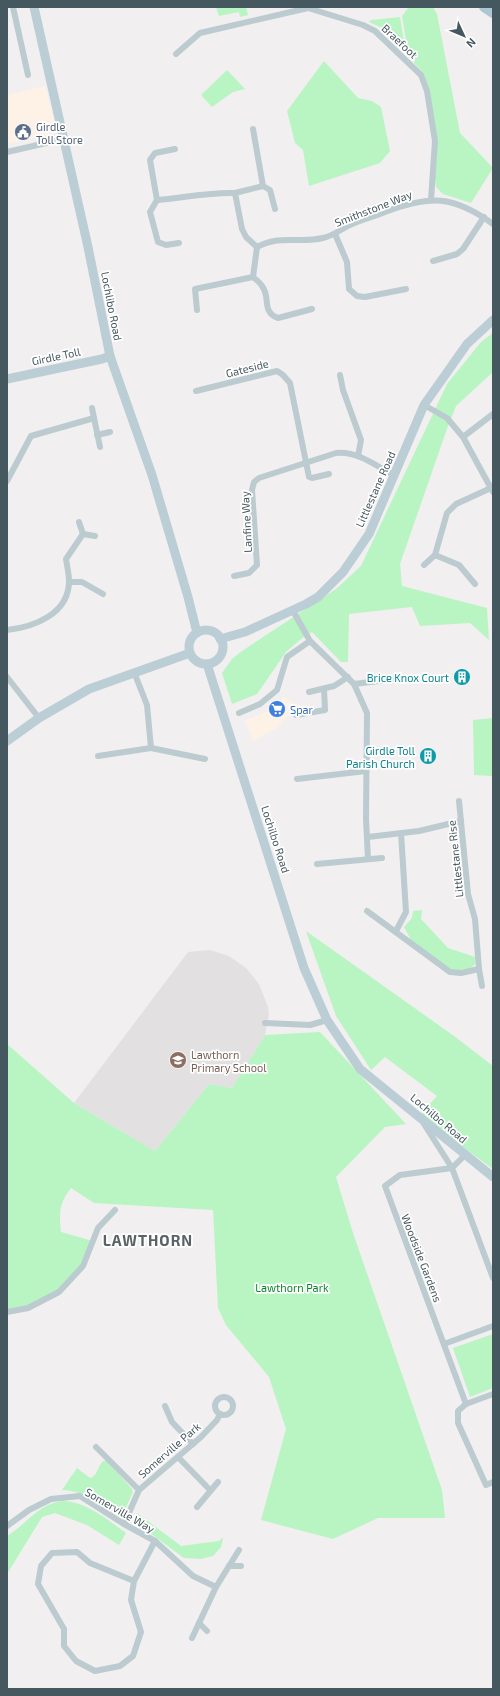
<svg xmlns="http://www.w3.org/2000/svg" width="500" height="1696" font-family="'Exo 2',sans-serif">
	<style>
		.commercial { fill: #fef2e7 }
		.education { fill: #e3e0e2 }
		.green { fill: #b9f4c3 }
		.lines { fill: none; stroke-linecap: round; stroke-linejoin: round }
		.street { stroke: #bbcbd0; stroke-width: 6 }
		.secondary { stroke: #bbcdd5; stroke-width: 9 }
		.primary { stroke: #acc7d1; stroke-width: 10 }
		.labels { text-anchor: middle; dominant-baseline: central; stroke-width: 3.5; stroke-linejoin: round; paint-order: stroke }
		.street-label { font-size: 11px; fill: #45585f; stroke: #fff }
		.service-label { font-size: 11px; fill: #4e5e75; stroke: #fff; text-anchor: start }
		.culture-label { font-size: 11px; fill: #0d838f; stroke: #fff; text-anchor: end }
		.shop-label { font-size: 11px; fill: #366cbe; stroke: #fff; text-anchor: start }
		.education-label { font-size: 11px; fill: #785e54; stroke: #fff; text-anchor: start }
		.park-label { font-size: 11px; fill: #0c842e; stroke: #fff }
		.district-label { font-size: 15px; font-weight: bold; letter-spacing: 1px; fill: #5b6265; stroke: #fff }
	</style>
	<rect width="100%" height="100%" fill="#f2eff0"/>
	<g class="commercial">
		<polygon points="45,86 56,130 48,135 7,144 7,95"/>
		<polygon points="284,697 296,706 278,727 253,741 245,721 269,711"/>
	</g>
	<polygon class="education" points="210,950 229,956 246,968 259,984 268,1007 269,1015 265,1035 232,1088 209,1084 155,1151 74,1103 188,952"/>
	<g class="green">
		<polygon points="216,7 246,7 248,15 240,17 239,12 219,16"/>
		<polygon points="409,7 433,7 437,14 460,133 493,168 471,203 443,194 436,187 435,179 437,137 427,83 422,71 414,63 415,60 408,53 402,16"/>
		<polygon points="400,17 406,54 382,28 369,22 371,20"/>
		<polygon points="324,61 358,98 372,101 381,107 390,151 380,163 309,186 303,150 295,143 287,111"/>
		<polygon points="227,70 245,89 233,92 212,107 201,95"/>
		<polygon points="493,333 493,372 456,406 448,426 400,564 402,586 487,608 489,640 470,623 420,626 412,607 349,614 348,662 341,662 312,632 301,639 286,652 257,694 232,704 222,673 232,659 242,651 336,589 361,566 447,384 481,342"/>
		<polygon points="493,718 493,776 474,775 473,720"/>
		<polygon points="422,910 421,919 448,948 475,957 475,964 471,968 454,971 425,952 411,940 404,927 412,918 413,911"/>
		<polygon points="306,931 454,1036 493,1066 493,1169 420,1115 437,1096 385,1057 371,1070 336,1016"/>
		<path d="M320 1032 406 1124 385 1127 336 1177 353 1233 442 1490 445 1518H378L333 1539 261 1520 286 1429 269 1377 226 1325 218 1308 213 1210 94 1203 71 1188C59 1203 59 1213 61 1232L93 1241 83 1266 59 1292 28 1308 7 1312V1044L74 1103 155 1151 209 1084 232 1088 265 1035Z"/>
		<polygon points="493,1334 493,1388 470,1397 453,1348"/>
		<path d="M103 1461H107L132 1489 133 1492 123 1514H119C100 1503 85 1491 62 1490L77 1468 90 1478C97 1477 97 1467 103 1461Z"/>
		<path d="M63 1501C87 1502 106 1519 126 1533L119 1545 87 1525 55 1513 42 1517 7 1574V1536C27 1524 38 1504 63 1501Z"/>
		<polygon points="137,1513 181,1546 219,1541 222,1538 223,1539 221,1547 213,1556 201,1559 184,1558 150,1533 137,1526 134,1521"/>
	</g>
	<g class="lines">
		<g class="street">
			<polyline points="13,7 28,75"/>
			<polyline points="176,54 200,33 308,8 363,25 375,31 421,75 427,91 435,141 431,200"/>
			<polyline points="253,129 263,186"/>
			<polyline points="7,152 64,139"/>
			<polyline points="235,193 263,186 270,190 275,209"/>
			<path d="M157 200C185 198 207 192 235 193L242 229 246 237 257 247"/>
			<polyline points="157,200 150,160 155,153 175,149"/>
			<polyline points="157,200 150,212 158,242 166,245 179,243"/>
			<polyline points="335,234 347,262 349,289 357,296 365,297 406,289"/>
			<path d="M257 247C281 234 299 244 323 238 333 236 341 229 350 225 361 220 373 217 385 212 430 195 453 195 493 224"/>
			<polyline points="433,261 457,254 463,249 484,217"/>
			<path d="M253 277C256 280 260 282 262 286 271 297 261 312 278 318L312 309"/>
			<polyline points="197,310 195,289 253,277 257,247"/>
			<polyline points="340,375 343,390 361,440 358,456"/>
			<polyline points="196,391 277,371 283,375 290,383 309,477 312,478 329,474"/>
			<polyline points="424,405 447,418 463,437 493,492"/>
			<polyline points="92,408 94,418"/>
			<polyline points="97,435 110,432"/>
			<polyline points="463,437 493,414"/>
			<polyline points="7,481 31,436 94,418 100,447"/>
			<polyline points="79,522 83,534"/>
			<polyline points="435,555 459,565 475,584"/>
			<polyline points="424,565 435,555 447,513 456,504 491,488"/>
			<path d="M234 576 249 573 257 565 252 490 254 482 259 478 336 453C358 451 376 466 395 476"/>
			<polyline points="69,582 82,582 103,594"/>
			<polyline points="293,611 310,641 354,684 367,713 366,819 368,859"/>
			<path d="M7 630C34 627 69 614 69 581 69 574 67 566 66 559L83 534 95 536"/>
			<polyline points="7,677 39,718"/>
			<polyline points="354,684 402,678"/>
			<polyline points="309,692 334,686 348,677"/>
			<polyline points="239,713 260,704 277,690 287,657 310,641"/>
			<polyline points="296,715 325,710 324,689"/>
			<polyline points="151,748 205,759"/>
			<polyline points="98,756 151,748 147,705 134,672"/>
			<polyline points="297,779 366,771"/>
			<polyline points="459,801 468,894 475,919 479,969 482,986"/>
			<polyline points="368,837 419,831 461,821"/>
			<polyline points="317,864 382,858"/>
			<polyline points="367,911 450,972 461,973 479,969"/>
			<polyline points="396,931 406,912 401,833"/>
			<polyline points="265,1023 310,1025 327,1020"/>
			<polyline points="424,1124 452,1168 400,1175 385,1186 466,1404"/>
			<polyline points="465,1155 452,1168 493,1278"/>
			<polyline points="7,1312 28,1308 59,1292 83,1266 98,1228 115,1210"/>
			<polyline points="444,1344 493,1326"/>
			<polyline points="493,1394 466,1404 458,1411 458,1423 486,1485 493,1482"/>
			<circle cx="224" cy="1406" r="9"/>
			<polyline points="165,1406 172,1422 193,1444"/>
			<polyline points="96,1447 139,1490"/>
			<polyline points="178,1457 210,1490"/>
			<polyline points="197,1507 218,1482"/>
			<polyline points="124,1524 139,1490 201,1437 217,1420 220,1414"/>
			<polyline points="7,1526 29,1510 51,1499 80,1496 124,1524 155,1541 193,1576 216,1587"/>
			<polyline points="229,1566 241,1566"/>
			<polyline points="134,1581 90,1563 77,1552 52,1553 41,1566 38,1584 64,1629 64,1646 76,1661 95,1671 120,1666 133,1656 141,1632 131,1600 134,1581 155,1541"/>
			<polyline points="199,1623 207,1631"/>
			<polyline points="192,1638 216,1587 239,1550"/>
		</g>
		<g class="secondary">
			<polyline points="34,7 88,247 110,356 152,475 188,597 197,633"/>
			<polyline points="7,379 102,359 110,356"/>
			<circle cx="206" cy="647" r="17"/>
			<polyline points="220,639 245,632 306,604 318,597 343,572 369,534 424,405 467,344 493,320"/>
			<polyline points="207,664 304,968 327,1020 360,1069 493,1177"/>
			<polyline points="7,741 39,718 89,689 190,653"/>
		</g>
		<polyline class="primary" points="484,7 493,13"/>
	</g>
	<defs>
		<g id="civic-disc" transform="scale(0.9)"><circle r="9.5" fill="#5c6f8a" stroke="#fff"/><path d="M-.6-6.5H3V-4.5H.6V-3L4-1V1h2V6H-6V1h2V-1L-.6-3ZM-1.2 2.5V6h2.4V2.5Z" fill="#fff"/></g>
		<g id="building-disc" transform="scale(0.9)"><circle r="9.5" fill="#0f9aa8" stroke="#fff"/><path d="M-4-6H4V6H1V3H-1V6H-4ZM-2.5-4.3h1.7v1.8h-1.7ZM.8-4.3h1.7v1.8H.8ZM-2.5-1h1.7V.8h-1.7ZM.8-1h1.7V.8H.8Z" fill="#fff"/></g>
		<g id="supermarket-disc" transform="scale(0.9)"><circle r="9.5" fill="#3f7fe0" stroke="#fff"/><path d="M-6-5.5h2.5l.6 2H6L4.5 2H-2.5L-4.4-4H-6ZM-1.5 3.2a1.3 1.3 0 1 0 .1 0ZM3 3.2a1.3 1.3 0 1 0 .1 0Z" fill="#fff"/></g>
		<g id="school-disc" transform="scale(0.9)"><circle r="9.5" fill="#8d6e63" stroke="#fff"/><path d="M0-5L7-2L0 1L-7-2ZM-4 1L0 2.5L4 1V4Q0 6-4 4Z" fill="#fff"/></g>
	</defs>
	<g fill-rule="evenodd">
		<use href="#civic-disc" x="23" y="132"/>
		<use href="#building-disc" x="462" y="677"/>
		<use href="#supermarket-disc" x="277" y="709"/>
		<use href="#building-disc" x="428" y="756"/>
		<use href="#school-disc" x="178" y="1060"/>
	</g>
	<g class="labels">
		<g class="street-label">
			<text transform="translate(400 41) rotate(43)">Braefoot</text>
			<text transform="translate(373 208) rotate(-21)">Smithstone Way</text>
			<text transform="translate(112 306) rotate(79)">Lochlibo Road</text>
			<text transform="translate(56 356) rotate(-12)">Girdle Toll</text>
			<text transform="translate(247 368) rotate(-14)">Gateside</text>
			<text transform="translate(375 489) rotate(-66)">Littlestane Road</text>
			<text transform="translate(246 522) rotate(-93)">Lanfine Way</text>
			<text transform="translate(276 839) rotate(72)">Lochilbo Road</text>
			<text transform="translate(455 859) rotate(-96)">Littlestane Rise</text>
			<text transform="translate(439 1118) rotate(40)">Lochilbo Road</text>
			<text transform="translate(422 1258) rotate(69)">Woodside Gardens</text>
			<text transform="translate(169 1450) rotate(-41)">Somerville Park</text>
			<text transform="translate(120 1510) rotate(30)">Somerville Way</text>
		</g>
		<g class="service-label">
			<text x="36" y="126">Girdle<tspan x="36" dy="13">Toll Store</tspan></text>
		</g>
		<g class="culture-label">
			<text x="449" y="677">Brice Knox Court</text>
			<text x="415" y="750">Girdle Toll<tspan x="415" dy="13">Parish Church</tspan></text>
		</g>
		<g class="shop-label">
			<text x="290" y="709">Spar</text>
		</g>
		<g class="education-label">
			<text x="191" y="1054">Lawthorn<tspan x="191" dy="13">Primary School</tspan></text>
		</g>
		<g class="park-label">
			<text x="292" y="1287">Lawthorn Park</text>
		</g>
		<g class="district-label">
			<text x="148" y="1240">LAWTHORN</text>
		</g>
	</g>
	<rect width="500" height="1696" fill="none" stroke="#45585f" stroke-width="16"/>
	<g transform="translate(464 36) rotate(134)" stroke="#ffffff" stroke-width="3" paint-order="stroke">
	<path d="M0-3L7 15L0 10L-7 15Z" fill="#45585f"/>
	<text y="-6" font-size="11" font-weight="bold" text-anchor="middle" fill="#45585f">N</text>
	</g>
</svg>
